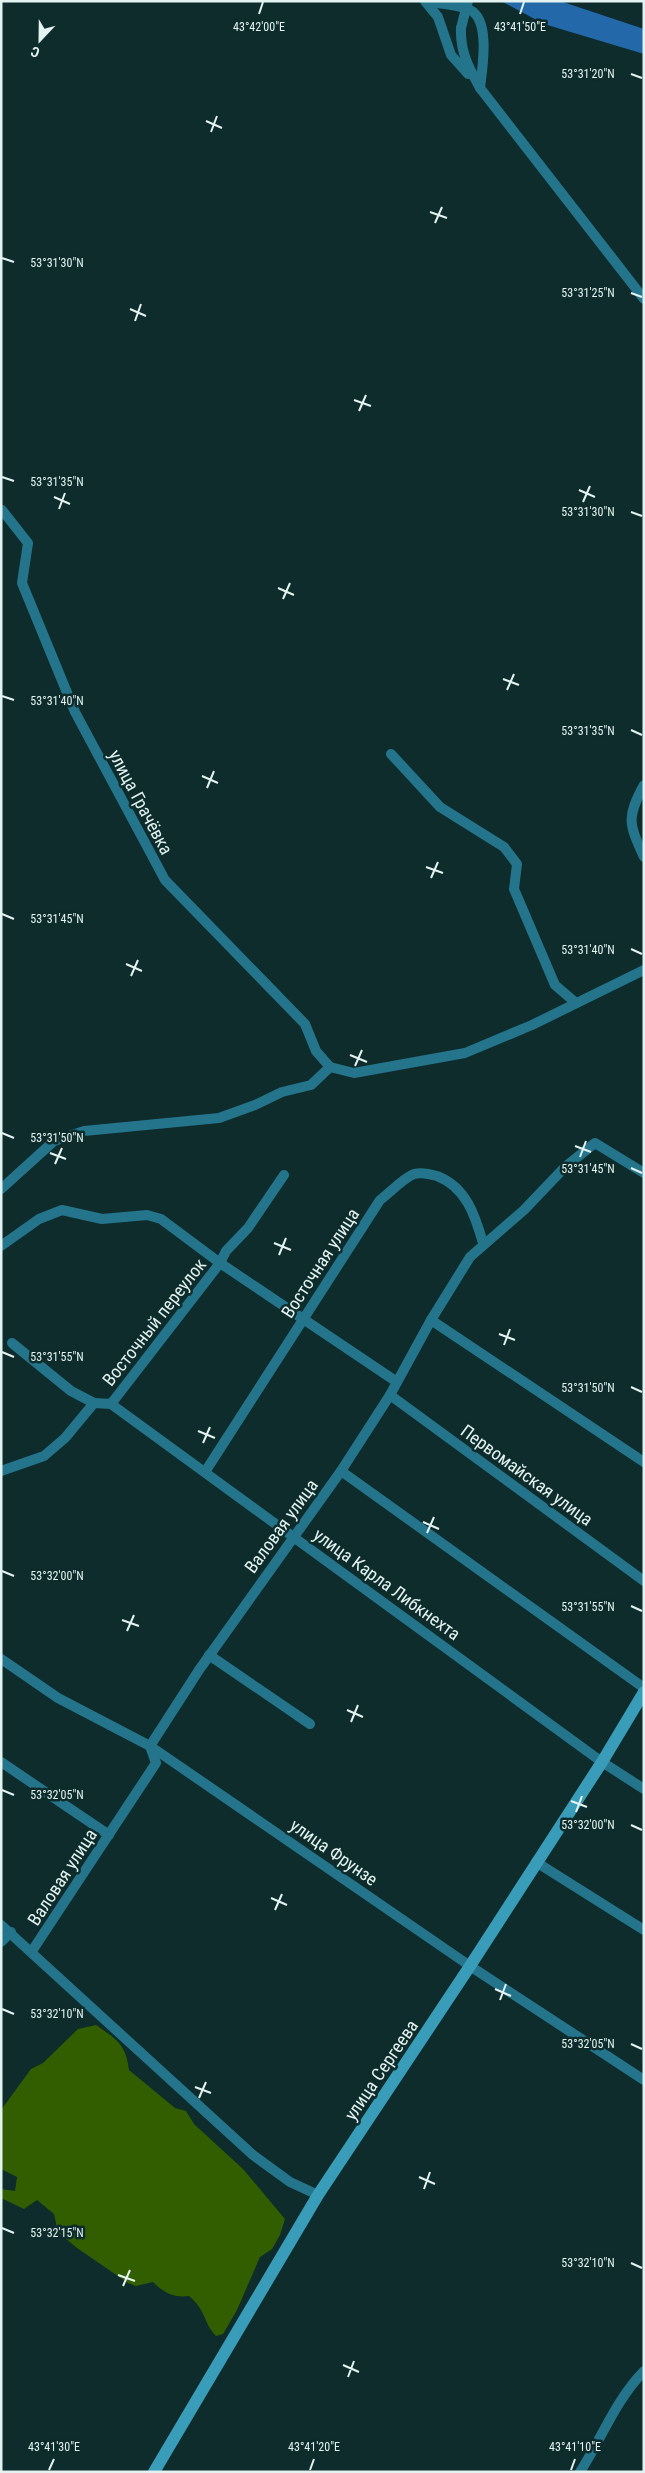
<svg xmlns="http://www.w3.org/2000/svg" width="645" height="2473" font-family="'Roboto Condensed',sans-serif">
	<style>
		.forest { fill: #335e00 }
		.water { fill: #2369aa }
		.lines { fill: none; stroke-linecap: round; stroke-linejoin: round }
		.street { stroke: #24748b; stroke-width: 10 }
		.secondary { stroke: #399dba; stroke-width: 12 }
		.street-bridge { stroke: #24748b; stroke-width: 10 }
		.ticks { fill: none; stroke: #e2f3f1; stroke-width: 2 }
		.labels { text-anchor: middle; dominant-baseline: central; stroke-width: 5; stroke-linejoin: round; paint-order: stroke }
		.street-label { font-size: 18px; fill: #e2f3f1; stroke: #0d2c2b }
		.ticks-label { font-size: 12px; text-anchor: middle; fill: #e2f3f1; stroke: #0d2c2b; stroke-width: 5; stroke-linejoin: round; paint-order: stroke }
	</style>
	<rect width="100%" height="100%" fill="#0d2c2b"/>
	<path class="forest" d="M96 2025C116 2039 126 2044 129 2070L175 2108 186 2111 194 2124 243 2169 285 2219 280 2235 272 2249 260 2257 237 2310 223 2334 216 2336C202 2321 207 2311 189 2296 174 2298 164 2293 153 2282L136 2286 128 2283 77 2248 58 2232 54 2214 37 2200 24 2209 1 2198V2189L15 2191 17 2177 1 2169V2110L31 2069 43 2063 78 2029Z"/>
	<polygon class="water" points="501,1 560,1 644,29 644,54 544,24"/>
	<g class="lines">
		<g class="street">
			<polyline points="425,1 438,17 451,55 468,74"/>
			<path d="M428 2C442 4 457 4 470 10 491 20 482 70 480 88"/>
			<path d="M461 28C460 52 469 68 480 88L644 299"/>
			<polyline points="2,510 28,543 22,583 75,712 165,880 305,1024 316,1051 330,1067"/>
			<polyline points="391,754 440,807 504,847 517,864 514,889 555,985 576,1003"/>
			<path d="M644 785C626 818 629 824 644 857"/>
			<polyline points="1,1189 54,1141 84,1131 219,1118 255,1105 282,1092 311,1085 330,1067 354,1073 465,1053 532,1025 644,970"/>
			<polyline points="1,1246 39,1219 62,1210 102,1219 147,1215 161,1219 220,1263 397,1382"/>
			<polyline points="431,1320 644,1462"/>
			<polyline points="12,1343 71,1391 94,1403"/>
			<polyline points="390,1395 644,1581"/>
			<polyline points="111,1404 602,1762 644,1789"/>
			<polyline points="1,1471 44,1456 65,1438 94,1403 111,1404 220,1263 226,1251 248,1228 284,1175"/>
			<polyline points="341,1471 644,1688"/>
			<path d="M205 1472 380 1200C390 1193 403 1178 414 1174 422 1172 430 1174 437 1176 466 1187 475 1215 483 1243"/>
			<polyline points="209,1655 310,1724"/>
			<polyline points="1,1659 58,1698 150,1746 470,1966 644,2080"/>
			<polyline points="1,1762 109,1835"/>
			<polyline points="536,1862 644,1930"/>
			<polyline points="1,1925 253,2155 290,2182 318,2195"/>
			<polyline points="1,1942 11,1932"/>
			<polyline points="32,1951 156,1763 150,1746 199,1670 341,1471 390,1395 431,1320 470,1257 524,1210 565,1167 595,1143 644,1173"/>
			<path d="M580 2472C602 2438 615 2401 644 2371"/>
		</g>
		<polyline class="secondary" points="154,2472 318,2195 470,1966 602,1762 644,1692"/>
		<polyline class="street-bridge" points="461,28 468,1"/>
	</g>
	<path class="ticks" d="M259 14 263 2M520 14 524 2M631 74 642 78M206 121 222 128M211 132 217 116M430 212 447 218M435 223 442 207M2 258 14 262M631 293 642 297M130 309 146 316M135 321 141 304M354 400 371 406M359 411 366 395M2 477 14 481M579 490 595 497M54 497 70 504M583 502 590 486M59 509 65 493M631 512 642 516M278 588 294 595M283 599 290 583M503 679 519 685M507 690 514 674M2 696 14 700M631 730 642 735M202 776 218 783M207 788 214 771M426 867 443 873M431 878 438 862M2 914 14 919M631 949 642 954M126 964 142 971M131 976 138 960M350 1055 367 1062M355 1066 362 1050M2 1133 14 1138M575 1146 591 1152M50 1153 66 1159M580 1157 586 1141M55 1164 62 1148M631 1168 642 1173M274 1243 291 1250M279 1255 286 1238M499 1334 515 1340M504 1345 510 1329M2 1352 14 1357M631 1387 642 1392M198 1431 215 1438M203 1443 210 1427M423 1522 439 1529M427 1533 434 1517M2 1571 14 1576M631 1606 642 1611M122 1620 139 1626M127 1631 134 1615M347 1710 363 1717M351 1722 358 1705M2 1790 14 1795M571 1801 587 1807M576 1812 582 1796M631 1825 642 1830M271 1898 287 1905M275 1910 282 1894M495 1989 511 1996M500 2000 506 1984M2 2009 14 2014M631 2044 642 2049M195 2087 211 2093M199 2098 206 2082M419 2177 435 2184M424 2189 430 2172M2 2228 14 2233M631 2263 642 2268M118 2275 135 2281M123 2286 130 2270M343 2365 359 2372M348 2377 354 2361M49 2470 54 2459M310 2470 314 2459M571 2470 575 2459"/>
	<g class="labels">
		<g class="street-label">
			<text transform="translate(141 802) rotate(62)">улица Грачёвка</text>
			<text transform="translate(320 1263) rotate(-57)">Восточная улица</text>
			<text transform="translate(154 1322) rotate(-52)">Восточный переулок</text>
			<text transform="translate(527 1475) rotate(36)">Первомайская улица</text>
			<text transform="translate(281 1526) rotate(-54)">Валовая улица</text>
			<text transform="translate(387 1584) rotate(36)">улица Карла Либкнехта</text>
			<text transform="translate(334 1852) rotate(35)">улица Фрунзе</text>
			<text transform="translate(62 1877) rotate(-57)">Валовая улица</text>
			<text transform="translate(381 2070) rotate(-56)">улица Сергеева</text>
		</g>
	</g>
	<g class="ticks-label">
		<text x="259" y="31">43°42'00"E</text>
		<text x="520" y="31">43°41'50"E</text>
		<text x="588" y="78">53°31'20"N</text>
		<text x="57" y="267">53°31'30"N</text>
		<text x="588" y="297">53°31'25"N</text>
		<text x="57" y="486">53°31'35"N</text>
		<text x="588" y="516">53°31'30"N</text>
		<text x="57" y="705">53°31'40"N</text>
		<text x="588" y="735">53°31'35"N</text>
		<text x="57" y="923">53°31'45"N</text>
		<text x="588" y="954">53°31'40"N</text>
		<text x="57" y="1142">53°31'50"N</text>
		<text x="588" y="1173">53°31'45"N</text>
		<text x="57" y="1361">53°31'55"N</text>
		<text x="588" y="1392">53°31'50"N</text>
		<text x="57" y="1580">53°32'00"N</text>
		<text x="588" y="1611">53°31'55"N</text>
		<text x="57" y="1799">53°32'05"N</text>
		<text x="588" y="1829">53°32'00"N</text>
		<text x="57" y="2018">53°32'10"N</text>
		<text x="588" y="2048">53°32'05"N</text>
		<text x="57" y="2237">53°32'15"N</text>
		<text x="588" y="2267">53°32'10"N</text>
		<text x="54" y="2451">43°41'30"E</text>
		<text x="314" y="2451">43°41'20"E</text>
		<text x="575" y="2451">43°41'10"E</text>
	</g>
	<rect width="645" height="2473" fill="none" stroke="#e2f3f1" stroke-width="5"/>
	<g transform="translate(40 40) rotate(202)" stroke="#0d2c2b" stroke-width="4" paint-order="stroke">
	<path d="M0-4L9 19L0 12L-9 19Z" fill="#e2f3f1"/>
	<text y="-8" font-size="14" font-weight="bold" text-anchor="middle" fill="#e2f3f1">С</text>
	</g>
</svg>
